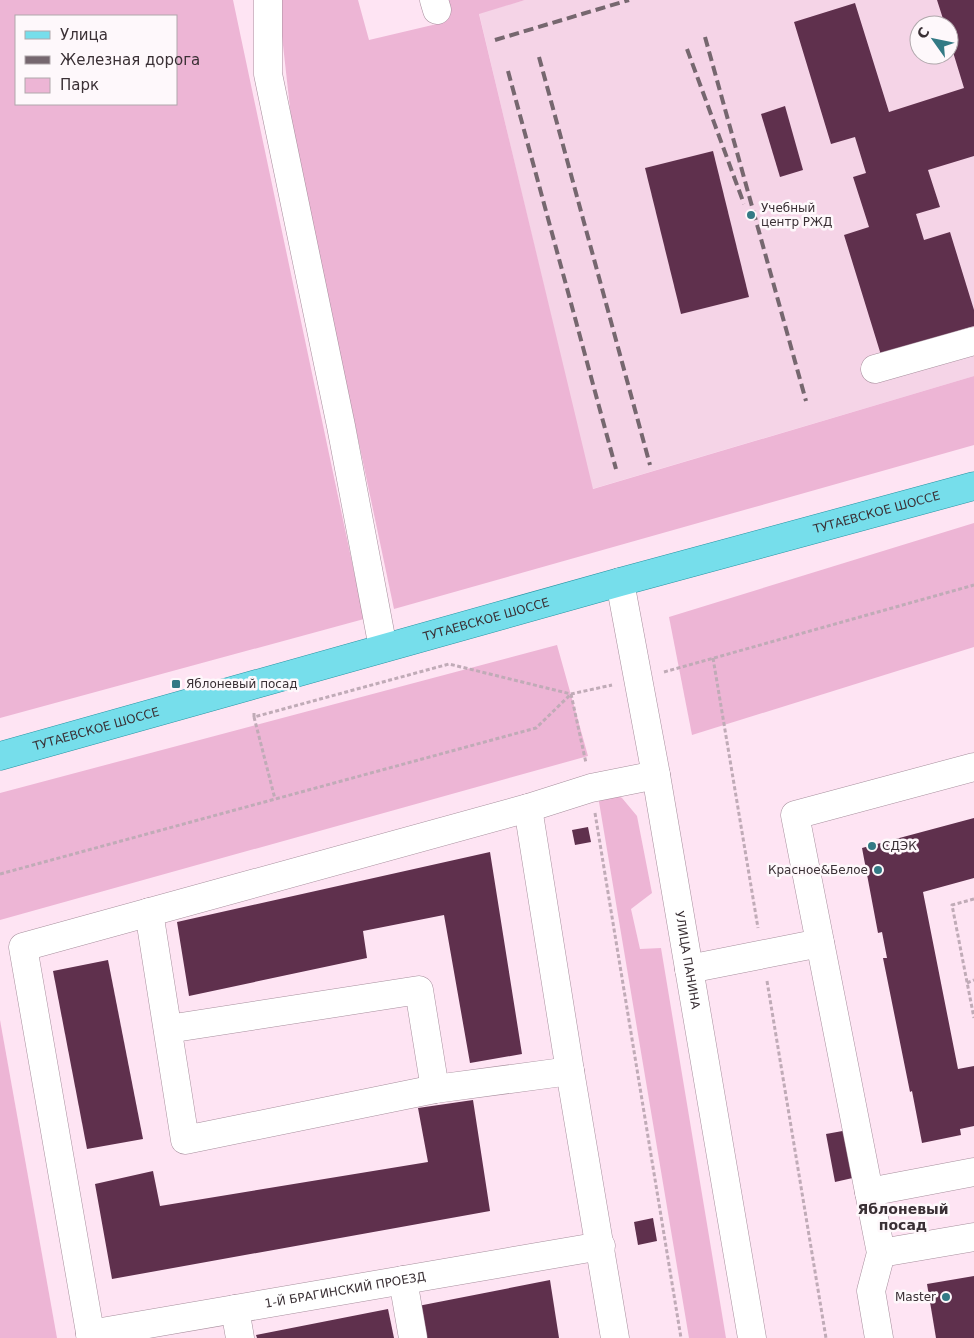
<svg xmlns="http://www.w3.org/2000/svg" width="974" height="1338" font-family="'DejaVu Sans',sans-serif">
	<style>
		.built { fill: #f5d4e7; fill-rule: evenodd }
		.green { fill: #edb5d5; fill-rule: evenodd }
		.building { fill: #5f304d }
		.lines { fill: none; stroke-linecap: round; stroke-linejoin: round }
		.minor-casing { stroke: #a78f9d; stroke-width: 29 }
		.major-casing { stroke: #2693a2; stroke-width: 29 }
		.path { stroke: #c0abb7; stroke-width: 3; stroke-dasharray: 4 2.5; stroke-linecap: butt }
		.minor { stroke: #fff; stroke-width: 28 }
		.major { stroke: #76deeb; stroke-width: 28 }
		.rail { stroke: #76676f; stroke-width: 4; stroke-dasharray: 10 5; stroke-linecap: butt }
		.poi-dot { fill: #337a85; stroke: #fef8fb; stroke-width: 2 }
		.labels { text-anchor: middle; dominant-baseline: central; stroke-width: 5; stroke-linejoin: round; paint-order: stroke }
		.poi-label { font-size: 12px; fill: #3a3035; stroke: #fef8fb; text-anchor: start }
		.street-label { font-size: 12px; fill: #3a3035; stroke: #fef8fb }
		.neighbourhood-label { font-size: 14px; font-weight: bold; fill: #3a3035; stroke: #fef8fb }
	</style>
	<rect width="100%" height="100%" fill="#fee4f3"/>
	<path class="built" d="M525 0H974V376L592 489 479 13ZM919 25H949V55H919Z"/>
	<g class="green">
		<path d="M0 0H233L364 619 0 718ZM16 16H176V104H16Z"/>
		<polygon points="278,0 358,0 369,40 441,23 434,0 525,0 479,14 593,489 974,376 974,445 394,609 292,126"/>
		<polygon points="974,523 974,647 692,735 669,617"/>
		<polygon points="572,641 557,645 588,756 0,920 0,793"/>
		<polygon points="612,792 622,798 637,816 652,893 631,909 640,949 661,948 726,1338 689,1338 598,796"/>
		<polygon points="0,1020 57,1338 0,1338"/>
	</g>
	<g class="building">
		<polygon points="937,0 974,0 974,156 928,170 940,207 916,214 924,240 950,232 974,310 974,326 881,355 844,235 869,227 853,177 866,173 855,137 831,144 794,22 855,3 889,112 964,88 949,39 949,25 945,25"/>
		<polygon points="785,106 803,170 780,177 761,114"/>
		<polygon points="713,151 749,297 681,314 645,168"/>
		<polygon points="974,818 974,878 923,892 958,1069 974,1066 974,1126 960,1129 961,1135 922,1143 912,1091 910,1092 883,958 887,958 882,932 878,933 862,848"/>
		<polygon points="588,827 591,842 575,845 572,830"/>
		<polygon points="490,852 522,1054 470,1063 444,915 363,931 367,958 189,996 177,922"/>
		<polygon points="108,960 143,1139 87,1149 53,971"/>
		<polygon points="473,1100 490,1211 112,1279 95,1184 153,1171 160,1206 428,1162 418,1108"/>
		<polygon points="848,1130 857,1177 835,1182 826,1134"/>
		<polygon points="653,1218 657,1241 638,1245 634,1222"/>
		<polygon points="974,1276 974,1338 936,1338 927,1284"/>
		<polygon points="550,1280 559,1338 424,1338 418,1306"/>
		<polygon points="388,1309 394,1338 257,1338 256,1335"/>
	</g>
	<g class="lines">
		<g class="minor-casing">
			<g id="minor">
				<polyline points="268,0 268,74 341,426 383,648"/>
				<polyline points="434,0 437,10"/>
				<polyline points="875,369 974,341"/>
				<path id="s1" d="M620 582 656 775 752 1338"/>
				<polyline points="528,808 570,1071 615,1338"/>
				<polyline points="149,912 185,1140 435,1089 570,1071"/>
				<polyline points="689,969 820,943"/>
				<polyline points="168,1029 419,990 435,1089"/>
				<polyline points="869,1192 974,1172"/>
				<polyline points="881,1253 974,1237"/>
				<polyline points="403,1280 413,1338"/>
				<polyline points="235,1309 240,1338"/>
				<path id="s2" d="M90 1334 601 1246"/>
				<polyline points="91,1338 23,947 528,808 591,788 656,775"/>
				<polyline points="879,1338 871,1291 881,1253 795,815 974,767"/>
			</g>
		</g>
		<g class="major-casing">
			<g id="major">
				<path id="s3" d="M0 756 620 582 974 486"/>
			</g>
		</g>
		<g class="path">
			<polyline points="713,658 758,928"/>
			<polyline points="664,672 974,585"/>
			<polyline points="571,694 586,763"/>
			<polyline points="254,713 254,717 449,664 571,694 612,685"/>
			<polyline points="254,717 275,799"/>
			<polyline points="595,813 681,1338"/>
			<polyline points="0,874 536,728 570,695"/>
			<polyline points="974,899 952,905 974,1018"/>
			<polyline points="767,981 826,1338"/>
			<polyline points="967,983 974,980"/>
		</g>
		<use href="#minor" class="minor"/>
		<use href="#major" class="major"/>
		<g class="rail">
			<polyline points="705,37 806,401"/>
			<polyline points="495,40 629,0"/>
			<polyline points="687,49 744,204"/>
			<polyline points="539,57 650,465"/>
			<polyline points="508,71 616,469"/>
		</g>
	</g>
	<g class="poi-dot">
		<circle cx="751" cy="215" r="5"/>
		<rect x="171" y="679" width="10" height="10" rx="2.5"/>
		<circle cx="872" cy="846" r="5"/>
		<circle cx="878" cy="870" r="5"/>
		<circle cx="946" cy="1297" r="5"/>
	</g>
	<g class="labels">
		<g class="poi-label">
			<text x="761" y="208">Учебный<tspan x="761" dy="14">центр РЖД</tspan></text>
			<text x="186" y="684">Яблоневый посад</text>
			<text x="882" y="846">СДЭК</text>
			<text x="868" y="870" text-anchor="end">Красное&amp;Белое</text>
			<text x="936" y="1297" text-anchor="end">Master</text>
		</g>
		<g class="street-label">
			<text stroke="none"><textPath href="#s3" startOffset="910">ТУТАЕВСКОЕ ШОССЕ</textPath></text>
			<text stroke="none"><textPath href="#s3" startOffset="505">ТУТАЕВСКОЕ ШОССЕ</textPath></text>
			<text stroke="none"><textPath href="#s3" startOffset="100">ТУТАЕВСКОЕ ШОССЕ</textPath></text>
			<text stroke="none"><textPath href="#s1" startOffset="384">УЛИЦА ПАНИНА</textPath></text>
			<text stroke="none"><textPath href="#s2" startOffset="259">1-Й БРАГИНСКИЙ ПРОЕЗД</textPath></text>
		</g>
		<g class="neighbourhood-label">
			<text x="903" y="1209">Яблоневый<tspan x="903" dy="16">посад</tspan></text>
		</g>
	</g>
	<rect x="15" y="15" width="162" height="90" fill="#fef8fb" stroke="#b0a8ac"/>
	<rect x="25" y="31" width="25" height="8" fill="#76deeb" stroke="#b0a8ac"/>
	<text x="60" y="40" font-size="15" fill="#3a3035">Улица</text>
	<rect x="25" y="56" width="25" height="8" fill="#76676f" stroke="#b0a8ac"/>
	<text x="60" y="65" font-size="15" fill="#3a3035">Железная дорога</text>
	<rect x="25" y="78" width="25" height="15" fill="#edb5d5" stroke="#b0a8ac"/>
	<text x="60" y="90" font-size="15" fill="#3a3035">Парк</text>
	<g transform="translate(934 40) rotate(303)"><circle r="24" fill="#fef8fb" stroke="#b0a8ac"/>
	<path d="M0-4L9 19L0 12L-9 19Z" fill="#337a85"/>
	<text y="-8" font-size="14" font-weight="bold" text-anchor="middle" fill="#3a3035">С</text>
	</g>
</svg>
